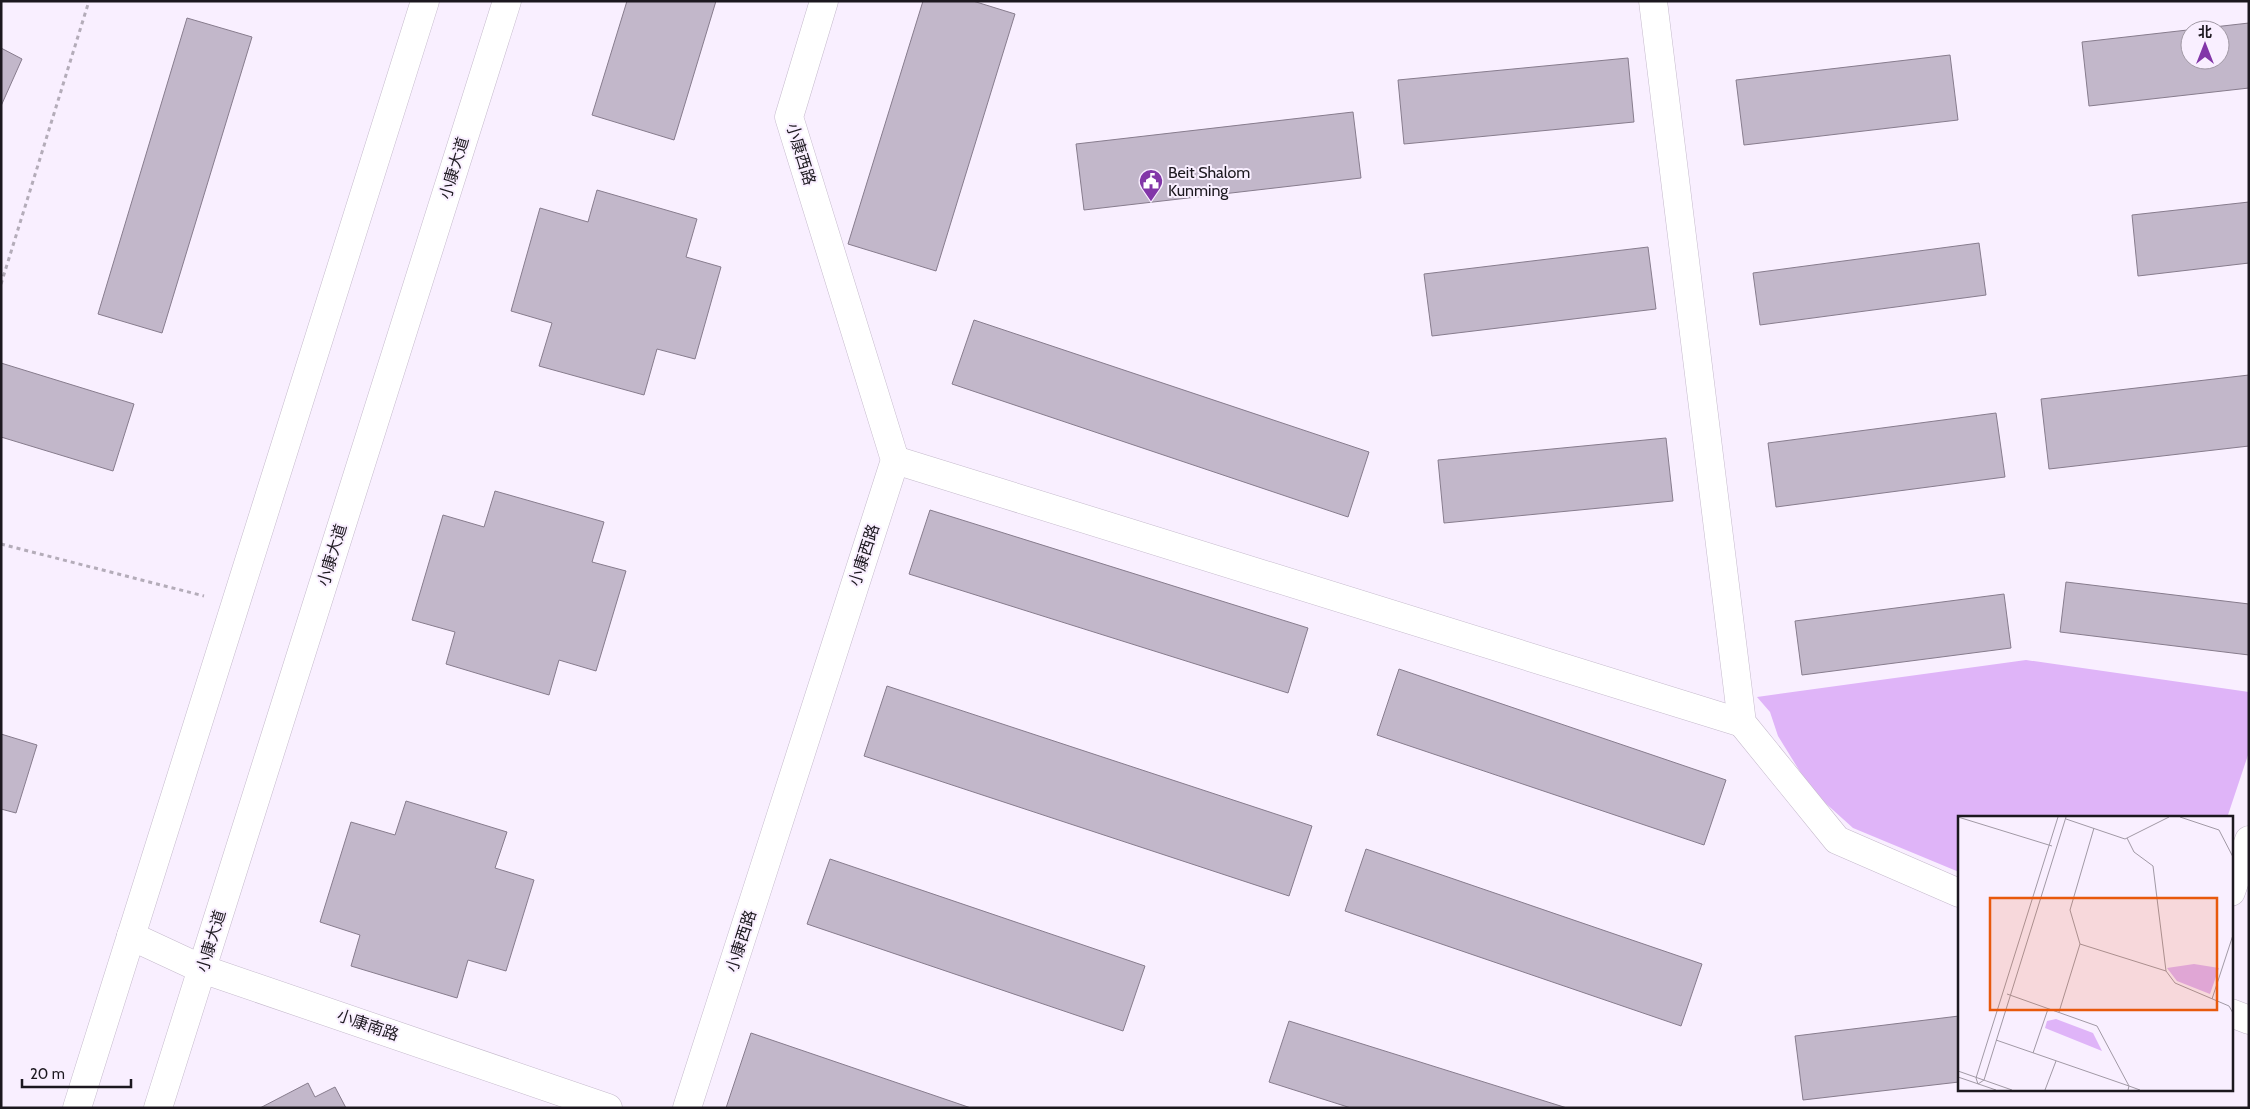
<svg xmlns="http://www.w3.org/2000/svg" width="2250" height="1109" font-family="Cabin,'Noto Sans SC',sans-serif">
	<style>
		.green { fill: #dfb4f8 }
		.building { fill: #c2b7ca; stroke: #877c8d; fill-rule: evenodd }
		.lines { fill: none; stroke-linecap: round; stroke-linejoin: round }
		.minor-casing { stroke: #c5bacc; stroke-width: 29 }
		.major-casing { stroke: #c5bacc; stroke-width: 29 }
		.path { stroke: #b4acb9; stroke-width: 3; stroke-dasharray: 4 4; stroke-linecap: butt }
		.minor { stroke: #fff; stroke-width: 28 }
		.major { stroke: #fff; stroke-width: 28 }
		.labels { text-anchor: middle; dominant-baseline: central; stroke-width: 4; stroke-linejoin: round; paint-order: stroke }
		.street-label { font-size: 16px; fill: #1c181f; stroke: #f9efff }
		.poi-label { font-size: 16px; fill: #1c181f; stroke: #f9efff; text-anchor: start }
		.inset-road { fill: none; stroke: #a199a5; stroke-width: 1 }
		.view { fill: #e8590c; fill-opacity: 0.15; stroke: #e8590c; stroke-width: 2.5 }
		.inset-edge { fill: none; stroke: #1c181f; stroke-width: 2.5 }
	</style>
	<rect width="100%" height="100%" fill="#f9efff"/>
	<polygon class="green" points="2026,660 2249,692 2249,752 2227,818 1959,818 1959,872 1853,828 1812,791 1778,736 1770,712 1757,697"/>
	<g class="building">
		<polygon points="627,1 716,1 674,140 592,115"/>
		<polygon points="923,1 973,1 1015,14 936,271 848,244"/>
		<polygon points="187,18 252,37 162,333 98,314"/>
		<path d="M2249 23V88L2089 106 2082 42ZM2190 30H2220V60H2190Z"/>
		<polygon points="1,48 22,59 1,106"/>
		<polygon points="1950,55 1958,120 1744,145 1736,80"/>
		<polygon points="1628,58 1634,122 1404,144 1398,80"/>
		<polygon points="1353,112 1361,178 1084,210 1076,144"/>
		<polygon points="597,190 697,219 686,257 721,267 695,359 657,349 644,395 539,366 552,323 511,311 540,208 588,222"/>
		<polygon points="2249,202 2249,263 2138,276 2132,215"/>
		<polygon points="1979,243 1986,295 1760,325 1753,273"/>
		<polygon points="1648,247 1656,309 1432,336 1424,274"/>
		<polygon points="974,320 1369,452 1348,517 952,384"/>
		<polygon points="1,363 134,404 113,471 1,437"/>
		<polygon points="2249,375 2249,446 2049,469 2041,399"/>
		<polygon points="1996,413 2005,477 1776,507 1768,443"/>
		<polygon points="1666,438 1673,501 1444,523 1438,460"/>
		<polygon points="495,491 604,522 592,562 626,571 596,671 559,660 549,695 446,664 455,632 412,620 443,515 484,527"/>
		<polygon points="930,510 1308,628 1288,693 909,574"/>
		<polygon points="2066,582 2249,604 2249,655 2060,632"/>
		<polygon points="2004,594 2011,648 1802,675 1795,621"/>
		<polygon points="1399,669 1726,780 1704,845 1377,735"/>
		<polygon points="887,686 1312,826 1289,896 864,756"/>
		<polygon points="1,734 37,745 16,813 1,809"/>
		<polygon points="406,801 507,832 495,868 534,880 506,971 468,960 457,998 351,966 360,935 320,922 351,822 395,835"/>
		<polygon points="1366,849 1702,964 1681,1026 1345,911"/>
		<polygon points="830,859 1145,966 1123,1031 807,924"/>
		<polygon points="1959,1016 1959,1082 1803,1100 1795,1036"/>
		<polygon points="1289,1021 1567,1108 1351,1108 1269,1082"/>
		<polygon points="751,1033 971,1108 726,1108"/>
		<polygon points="308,1083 315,1097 335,1087 346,1108 260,1108"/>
	</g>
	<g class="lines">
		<g class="minor-casing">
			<g id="minor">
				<polyline points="1653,1 1742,723 1837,840 1959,893"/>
				<polyline points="895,460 1742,723"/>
				<polyline points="2231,892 2249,840"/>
				<polyline points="131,936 202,969 608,1108"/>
				<polyline points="2231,1013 2249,1020"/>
				<polyline points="687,1108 895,460 789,117 824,1"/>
			</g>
		</g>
		<g class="major-casing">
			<g id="major">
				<polyline points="77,1108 425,1"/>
				<polyline points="158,1108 507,1"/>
			</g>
		</g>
		<g class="path">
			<polyline points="1,284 89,1"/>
			<polyline points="1,544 204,596"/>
		</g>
		<use href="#minor" class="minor"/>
		<use href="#major" class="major"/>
	</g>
	<defs>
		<g id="civic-pin" transform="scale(1.25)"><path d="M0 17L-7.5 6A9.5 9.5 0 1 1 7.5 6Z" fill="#8236a8" stroke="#f9efff"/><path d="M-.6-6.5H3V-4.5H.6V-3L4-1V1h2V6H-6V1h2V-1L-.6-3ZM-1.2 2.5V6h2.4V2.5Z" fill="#fff"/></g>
	</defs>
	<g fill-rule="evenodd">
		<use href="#civic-pin" x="1151" y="181"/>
	</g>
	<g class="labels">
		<g class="street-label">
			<text transform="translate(801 154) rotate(73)">小康西路</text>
			<text transform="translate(454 168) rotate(-73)">小康大道</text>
			<text transform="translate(332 555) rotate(-73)">小康大道</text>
			<text transform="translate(864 555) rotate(-72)">小康西路</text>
			<text transform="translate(211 941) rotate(-73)">小康大道</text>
			<text transform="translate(741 941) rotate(-72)">小康西路</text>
			<text transform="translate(368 1025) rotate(19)">小康南路</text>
		</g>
		<g class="poi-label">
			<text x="1168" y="172">Beit Shalom<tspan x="1168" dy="18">Kunming</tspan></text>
		</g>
	</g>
	<g transform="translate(1958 816)">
		<rect width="275" height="275" fill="#f9efff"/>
		<path d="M236 148 261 152 252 178 219 165 209 152ZM98 203 135 217 144 235 87 212 89 205Z" fill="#dfb4f8"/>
		<path class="inset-road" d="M0 1 94 30M222 1 261 14 275 41M108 3 167 23 211 1M169 22 176 36 195 50 208 155 217 167 271 190 275 197M122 128 208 155M49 178 139 210 171 270 182 274M254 183 275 119M101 196 122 128 112 94 136 12M38 224 171 270 170 274M75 237 90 193M0 255 54 274M0 261 38 274M20 268 26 264 108 1M20 268 18 262 100 1M87 274 98 245"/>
		<path class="view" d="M32 82H259V194H32Z"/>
		<rect width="275" height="275" class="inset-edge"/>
	</g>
	<rect width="2250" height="1109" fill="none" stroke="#1c181f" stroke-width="5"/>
	<g transform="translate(2205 45)"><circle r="24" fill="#f9efff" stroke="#a199a5"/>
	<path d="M0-4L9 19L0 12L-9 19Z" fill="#8236a8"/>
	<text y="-8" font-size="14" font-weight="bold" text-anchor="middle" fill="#1c181f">北</text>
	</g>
	<path d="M22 1079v8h109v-8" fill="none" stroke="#1c181f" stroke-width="2.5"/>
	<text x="30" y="1079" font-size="15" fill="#1c181f" stroke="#f9efff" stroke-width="4" paint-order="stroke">20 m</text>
</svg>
